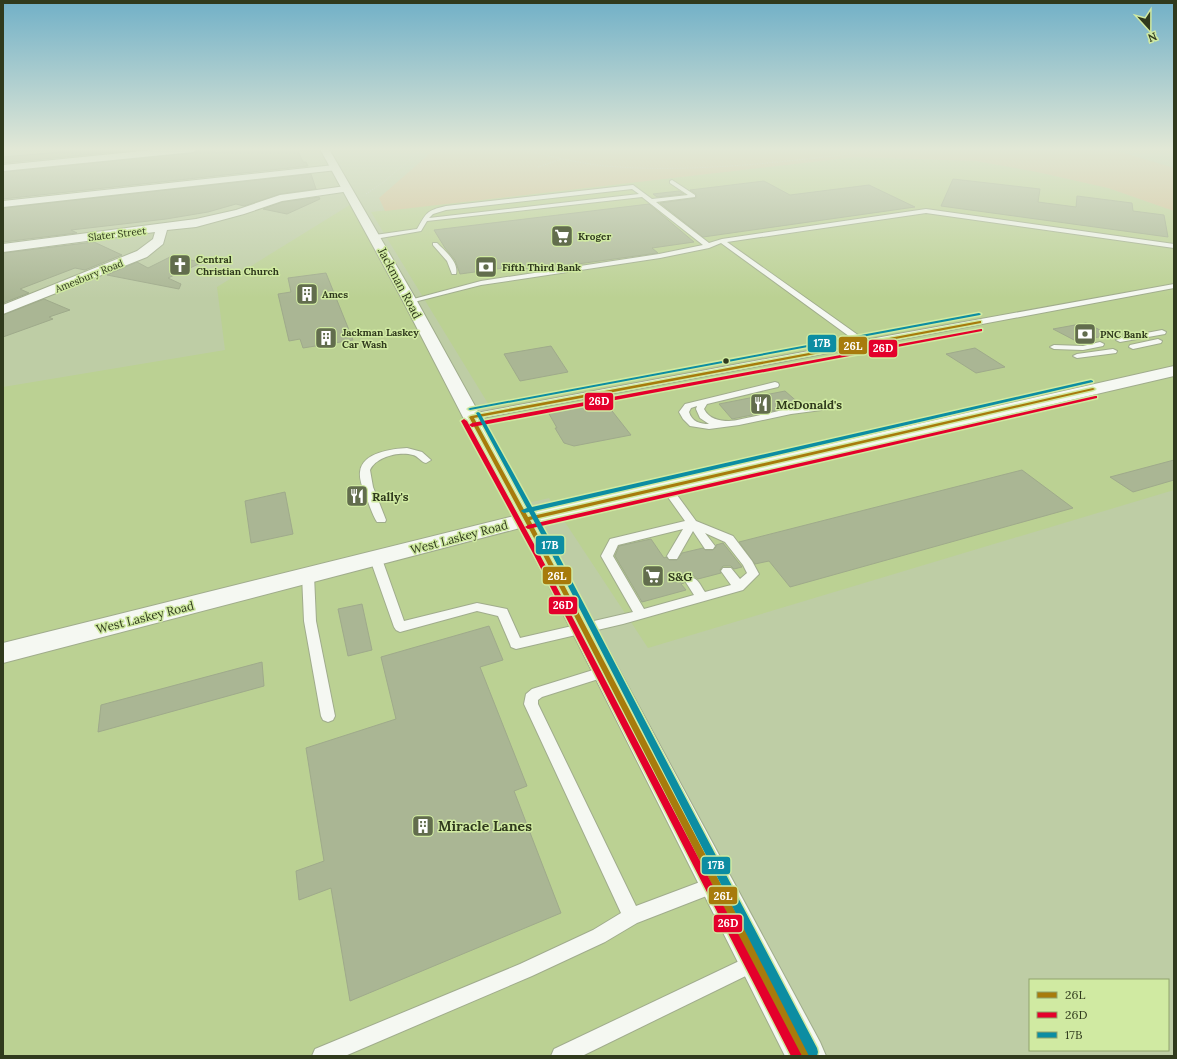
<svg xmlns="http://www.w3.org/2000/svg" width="1177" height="1059" font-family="Lora,serif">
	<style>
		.built { fill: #bbd193 }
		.green { fill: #d5c094 }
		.building { fill: #aab694; stroke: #9faa8b }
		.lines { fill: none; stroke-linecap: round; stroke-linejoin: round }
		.lane-casing { stroke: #a0ac8c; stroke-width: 2 }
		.street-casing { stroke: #a0ac8c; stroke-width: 2 }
		.secondary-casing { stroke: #a0ac8c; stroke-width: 2 }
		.path { stroke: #ccd1c4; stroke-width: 1; stroke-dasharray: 1 1.5; stroke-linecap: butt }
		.lane { fill: #f5f8f2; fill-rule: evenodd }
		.street { fill: #f5f8f2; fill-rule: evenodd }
		.secondary { fill: #f5f8f2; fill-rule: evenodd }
		.bus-1-casing { stroke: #d0eaa2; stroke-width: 3 }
		.bus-2-casing { stroke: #d0eaa2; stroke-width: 3 }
		.bus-3-casing { stroke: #d0eaa2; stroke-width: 3 }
		.bus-1 { fill: #a77b0c; fill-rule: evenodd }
		.bus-2 { fill: #e4002b; fill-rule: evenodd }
		.bus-3 { fill: #0c8da2; fill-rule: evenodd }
		.bus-dot { fill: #303a1d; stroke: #d0eaa2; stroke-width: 1.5 }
		.labels { text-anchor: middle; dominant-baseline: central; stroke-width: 3; stroke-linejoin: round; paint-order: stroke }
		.far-street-label { font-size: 10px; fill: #303a1d; stroke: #d0eaa2 }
		.far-poi-label { font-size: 10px; font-weight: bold; fill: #303a1d; stroke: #d0eaa2; text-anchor: start }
		.street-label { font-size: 12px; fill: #303a1d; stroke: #d0eaa2 }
		.poi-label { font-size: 12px; font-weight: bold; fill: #303a1d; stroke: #d0eaa2; text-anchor: start }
		.near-poi-label { font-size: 14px; font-weight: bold; fill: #303a1d; stroke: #d0eaa2; text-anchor: start }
		.line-badge { stroke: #d0eaa2; stroke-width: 1.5 }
		.badge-label { font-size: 11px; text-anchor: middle; font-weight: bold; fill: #fff }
	</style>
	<rect width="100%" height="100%" fill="#becda5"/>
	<polygon class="built" points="856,157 976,161 1037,172 1108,188 1174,211 1174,490 648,648 549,498 519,505 806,1056 3,1056 3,387 225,350 217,287 353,203 470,414 492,410 371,212"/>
	<polygon class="green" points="435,149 1111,149 1174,168 1174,211 1108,188 1037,172 976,161 856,157 385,211 379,198"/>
	<g class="building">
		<polygon points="96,149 144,149 3,163 3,157"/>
		<polygon points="198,149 215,149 215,153 252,149 297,149 303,162 306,162 308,166 3,199 3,172 193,153"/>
		<polygon points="311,174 316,189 280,194 244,206 236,204 208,212 166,219 71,230 77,233 3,242 3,208"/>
		<polygon points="953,179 1040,189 1038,202 1076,207 1077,196 1132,203 1133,211 1164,215 1168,237 941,206"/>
		<polygon points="764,181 790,195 869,185 915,207 703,237 660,203 696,198 696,194 690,190"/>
		<polygon points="679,191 684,194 657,197 653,194"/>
		<polygon points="319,197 320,199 287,214 263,209 282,202"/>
		<polygon points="649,204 694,242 652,248 658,253 563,266 560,264 514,270 511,267 460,274 455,260 445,248 434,230"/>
		<polygon points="94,242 122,255 85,270 75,268 20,289 29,293 3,303 3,253"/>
		<polygon points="170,257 203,262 168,278 181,284 179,289 107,275 137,262 148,268"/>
		<polygon points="326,273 353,340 303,348 300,339 289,341 278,294 291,292 288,278"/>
		<polygon points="44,299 70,310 49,317 53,319 3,337 3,315"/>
		<polygon points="1086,323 1110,335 1076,341 1053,329"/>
		<polygon points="551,346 568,372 520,381 504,354"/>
		<polygon points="975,348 1005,367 976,373 946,354"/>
		<polygon points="785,391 801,405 732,419 719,404"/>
		<polygon points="605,402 631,435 574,446 564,443 555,428 557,428 548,412"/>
		<polygon points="1174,460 1174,480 1133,492 1110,477"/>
		<polygon points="1022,470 1073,508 790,587 769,561 755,564 739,542"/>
		<polygon points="285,492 293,534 251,543 245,501"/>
		<polygon points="651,539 664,558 666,557 669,560 677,560 682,553 703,548 705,550 713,550 716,547 716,545 723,543 742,567 734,569 731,566 723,566 720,570 721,573 698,579 694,576 687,577 684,580 684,583 681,584 686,590 642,602 615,556 619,546"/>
		<polygon points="362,604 372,650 348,656 338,609"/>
		<polygon points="489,626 503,660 480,667 527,786 514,791 561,913 350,1001 331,888 299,900 296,871 324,861 306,748 396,719 381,657"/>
		<polygon points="262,662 264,686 98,732 101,705"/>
	</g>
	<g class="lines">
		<g class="lane-casing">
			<g id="lane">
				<path d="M672 180 695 195V197L656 202 709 243 722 239 926 209 1174 244V248L926 213 727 242 865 340 1174 284V288L471 420 468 419 466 417 468 415 471 414 857 342 721 243 709 248 660 258 481 285 410 303 406 301 481 281 659 254 703 245 642 197 427 221 421 231 375 239 372 237 375 235 417 229C427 213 425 211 446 206L633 185 652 199 688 195 670 183V181ZM632 189 639 194 429 218 433 214 446 210Z"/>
				<path d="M433 243H437C445 251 459 262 456 274H452L447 261 433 245Z"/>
				<polygon points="1162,330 1166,332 1165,334 1120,342 1116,340 1120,338"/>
				<polygon points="1158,339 1162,341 1161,343 1133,349 1129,347 1130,345"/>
				<polygon points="1100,342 1104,344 1103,346 1083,350 1054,349 1050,347 1054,345 1083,346"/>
				<polygon points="1113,349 1117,351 1116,353 1077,358 1073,356 1077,354"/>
				<path d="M775 382 778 383 779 385 778 387 707 404 704 409C709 419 719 421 729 421 747 420 831 395 841 405L837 408 791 414 739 425 709 429 690 426 683 419 679 412 685 404ZM697 406 696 409 700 418 709 424C700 424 692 422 689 412L691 408Z"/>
				<path d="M407 448 422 452 431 460 426 463C421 462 418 456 413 455 399 451 376 457 370 470L373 487 386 520 385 522H377C373 516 370 507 367 499 364 491 359 481 360 472 362 452 392 449 407 448Z"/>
				<path d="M665 483 669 484 696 521 733 536 752 561 759 574 743 590 623 624 516 649 511 647 510 644 498 616 477 611 400 632 396 630 394 627 370 559 372 556H380L382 559 404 621 477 603 507 609 520 638 633 612 601 556 610 539 685 521 660 486ZM683 529 667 556 669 559H677L693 531 705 549H713L715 546 705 533 725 542 743 565 747 573 740 579 731 568H723L721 571 731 585 705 592C700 585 697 575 687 578L685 581 694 595 644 609 613 556 618 545Z"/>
				<polygon points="308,571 312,572 314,575 316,621 335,716 333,720 328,722 323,720 321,716 304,621 302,575 304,572"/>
				<polygon points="606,666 611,667 613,671 611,675 542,697 538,700 538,704 636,906 716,876 722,878 724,884 722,890 637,923 605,942 532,976 345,1056 312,1056 315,1049 520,964 593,930 621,913 524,704 526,694 532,689"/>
				<polygon points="754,954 760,957 763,963 760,969 582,1056 551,1056 554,1049"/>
			</g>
		</g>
		<g class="street-casing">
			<g id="street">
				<polygon points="162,149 197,149 193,152 3,171 3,165"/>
				<polygon points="334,165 337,166 339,168 337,170 3,207 3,201"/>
				<polygon points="346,186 351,189 350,191 282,201 244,214 196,227 167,230 163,244 147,257 3,314 3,305 137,251 153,239 155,232 3,252 3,244 196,219 236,210 280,195"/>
			</g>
		</g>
		<g class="secondary-casing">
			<polygon id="secondary" points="320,149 329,149 417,301 533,511 1174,366 1174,376 540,523 820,1042 826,1056 785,1056 520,528 3,663 3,643 514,516 403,301"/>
		</g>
		<g class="path">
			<path d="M519 149C547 155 576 163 605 166 701 174 797 160 892 149"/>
			<polyline points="538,167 562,159"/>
			<polyline points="366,194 385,181 422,149"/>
		</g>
		<use href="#lane" class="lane"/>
		<use href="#street" class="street"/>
		<use href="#secondary" class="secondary"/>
		<g class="bus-1-casing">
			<polygon id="bus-1" points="980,321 981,321 981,323 474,418 528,517 1093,388 1095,389 1093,390 530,520 811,1056 800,1056 541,551 469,417 471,416"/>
		</g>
		<g class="bus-2-casing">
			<g id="bus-2">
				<polygon points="981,329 982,329 982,331 472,427 469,425 472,423"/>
				<polygon points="1095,396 1097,396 1097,398 528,529 525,527 528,525"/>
				<polygon points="464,419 467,421 540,555 802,1056 791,1056 534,555 461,421"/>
			</g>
		</g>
		<g class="bus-3-casing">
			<g id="bus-3">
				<polygon points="979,313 981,314 980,315 470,410 468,409 470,408"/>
				<polygon points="1091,380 1093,381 1093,382 534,511 554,547 817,1048 818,1052 817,1056 809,1056 548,547 529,512 524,513 521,511 522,510 527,508 476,413 478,412 480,413 532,507"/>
			</g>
		</g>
		<use href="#bus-1" class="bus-1"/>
		<use href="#bus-2" class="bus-2"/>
		<use href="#bus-3" class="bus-3"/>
	</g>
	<linearGradient id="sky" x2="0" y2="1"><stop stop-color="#71b0c7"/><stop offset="0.5" stop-color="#e2e8d6"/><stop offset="1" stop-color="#e2e8d6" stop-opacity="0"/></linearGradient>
	<rect width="1177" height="298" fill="url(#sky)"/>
	<defs>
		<g id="supermarket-square" transform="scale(1.15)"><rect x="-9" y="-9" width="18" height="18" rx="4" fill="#626d4d" stroke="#d0eaa2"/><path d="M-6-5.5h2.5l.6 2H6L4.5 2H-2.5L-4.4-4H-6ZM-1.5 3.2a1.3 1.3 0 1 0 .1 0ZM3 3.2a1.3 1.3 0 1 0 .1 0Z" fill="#fff"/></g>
		<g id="church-square" transform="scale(1.15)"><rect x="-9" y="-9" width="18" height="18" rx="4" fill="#626d4d" stroke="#d0eaa2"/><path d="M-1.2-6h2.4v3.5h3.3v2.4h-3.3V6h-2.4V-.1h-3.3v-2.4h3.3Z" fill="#fff"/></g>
		<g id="bank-square" transform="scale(1.15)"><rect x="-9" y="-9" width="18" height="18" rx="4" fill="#626d4d" stroke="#d0eaa2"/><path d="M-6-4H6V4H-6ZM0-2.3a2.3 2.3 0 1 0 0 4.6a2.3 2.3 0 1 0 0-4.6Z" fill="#fff"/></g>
		<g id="building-square" transform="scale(1.15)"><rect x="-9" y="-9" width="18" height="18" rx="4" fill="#626d4d" stroke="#d0eaa2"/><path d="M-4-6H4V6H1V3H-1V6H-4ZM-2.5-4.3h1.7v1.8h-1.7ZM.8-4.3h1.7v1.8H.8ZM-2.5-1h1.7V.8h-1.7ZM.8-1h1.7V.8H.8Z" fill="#fff"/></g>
		<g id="restaurant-square" transform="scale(1.15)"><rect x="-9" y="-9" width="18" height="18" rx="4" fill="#626d4d" stroke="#d0eaa2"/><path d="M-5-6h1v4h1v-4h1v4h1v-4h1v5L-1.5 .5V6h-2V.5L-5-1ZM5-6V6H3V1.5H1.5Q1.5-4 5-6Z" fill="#fff"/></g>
	</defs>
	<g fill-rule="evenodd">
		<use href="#supermarket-square" x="562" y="236"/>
		<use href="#church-square" x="180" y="265"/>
		<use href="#bank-square" x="486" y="267"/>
		<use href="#building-square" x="307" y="294"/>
		<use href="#bank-square" x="1085" y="334"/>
		<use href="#building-square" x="326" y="338"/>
		<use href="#restaurant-square" x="761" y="404"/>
		<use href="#restaurant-square" x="357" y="496"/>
		<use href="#supermarket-square" x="653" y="576"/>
		<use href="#building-square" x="423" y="826"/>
	</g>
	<circle class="bus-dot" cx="726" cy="361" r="3.5"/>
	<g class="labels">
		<g class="far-street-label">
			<text transform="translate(117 234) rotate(-7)">Slater Street</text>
			<text transform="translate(89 276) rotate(-22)">Amesbury Road</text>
		</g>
		<g class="far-poi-label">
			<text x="578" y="236">Kroger</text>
			<text x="196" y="259">Central<tspan x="196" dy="12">Christian Church</tspan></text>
			<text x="502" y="267">Fifth Third Bank</text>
			<text x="322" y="294">Ames</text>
			<text x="342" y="332">Jackman Laskey<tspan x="342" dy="12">Car Wash</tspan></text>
			<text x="1100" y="334">PNC Bank</text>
		</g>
		<g class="street-label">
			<text transform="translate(400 283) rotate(62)">Jackman Road</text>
			<text transform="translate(459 537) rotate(-15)">West Laskey Road</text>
			<text transform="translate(145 617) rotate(-14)">West Laskey Road</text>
		</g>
		<g class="poi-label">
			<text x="776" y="404">McDonald's</text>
			<text x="372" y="496">Rally's</text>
			<text x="668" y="576">S&amp;G</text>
		</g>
		<g class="near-poi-label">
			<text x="438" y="826">Miracle Lanes</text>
		</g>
	</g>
	<g class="line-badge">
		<rect x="807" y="334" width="30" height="19" rx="4" fill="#0c8da2"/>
		<rect x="838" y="336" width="30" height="19" rx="4" fill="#a77b0c"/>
		<rect x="868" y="339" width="30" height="19" rx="4" fill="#e4002b"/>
		<rect x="584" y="392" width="30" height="19" rx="4" fill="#e4002b"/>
		<rect x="535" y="535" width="30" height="20" rx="4" fill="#0c8da2"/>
		<rect x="542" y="566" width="30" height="19" rx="4" fill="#a77b0c"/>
		<rect x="548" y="596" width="30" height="19" rx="4" fill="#e4002b"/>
		<rect x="701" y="856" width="30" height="19" rx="4" fill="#0c8da2"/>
		<rect x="708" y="886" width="30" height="19" rx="4" fill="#a77b0c"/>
		<rect x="713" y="914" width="30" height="19" rx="4" fill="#e4002b"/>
	</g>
	<g class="badge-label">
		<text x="822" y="347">17B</text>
		<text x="853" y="350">26L</text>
		<text x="883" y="352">26D</text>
		<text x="599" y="405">26D</text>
		<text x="550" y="549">17B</text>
		<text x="557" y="580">26L</text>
		<text x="563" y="609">26D</text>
		<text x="716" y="869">17B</text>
		<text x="723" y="900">26L</text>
		<text x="728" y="927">26D</text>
	</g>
	<rect width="1177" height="1059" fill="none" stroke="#303a1d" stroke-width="8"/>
	<rect x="1029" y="979" width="140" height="72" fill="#d0eaa2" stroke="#90a46d"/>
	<rect x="1037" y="992" width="20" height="6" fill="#a77b0c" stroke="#90a46d"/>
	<text x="1065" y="999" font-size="12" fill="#303a1d">26L</text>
	<rect x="1037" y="1012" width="20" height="6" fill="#e4002b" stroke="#90a46d"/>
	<text x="1065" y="1019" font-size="12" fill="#303a1d">26D</text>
	<rect x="1037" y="1032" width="20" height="6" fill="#0c8da2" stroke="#90a46d"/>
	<text x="1065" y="1039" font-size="12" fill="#303a1d">17B</text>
	<g transform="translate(1149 28) rotate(159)" stroke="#d0eaa2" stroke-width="3" paint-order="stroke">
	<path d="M0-3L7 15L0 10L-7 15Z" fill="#303a1d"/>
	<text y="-6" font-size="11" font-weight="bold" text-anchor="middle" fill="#303a1d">N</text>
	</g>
</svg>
